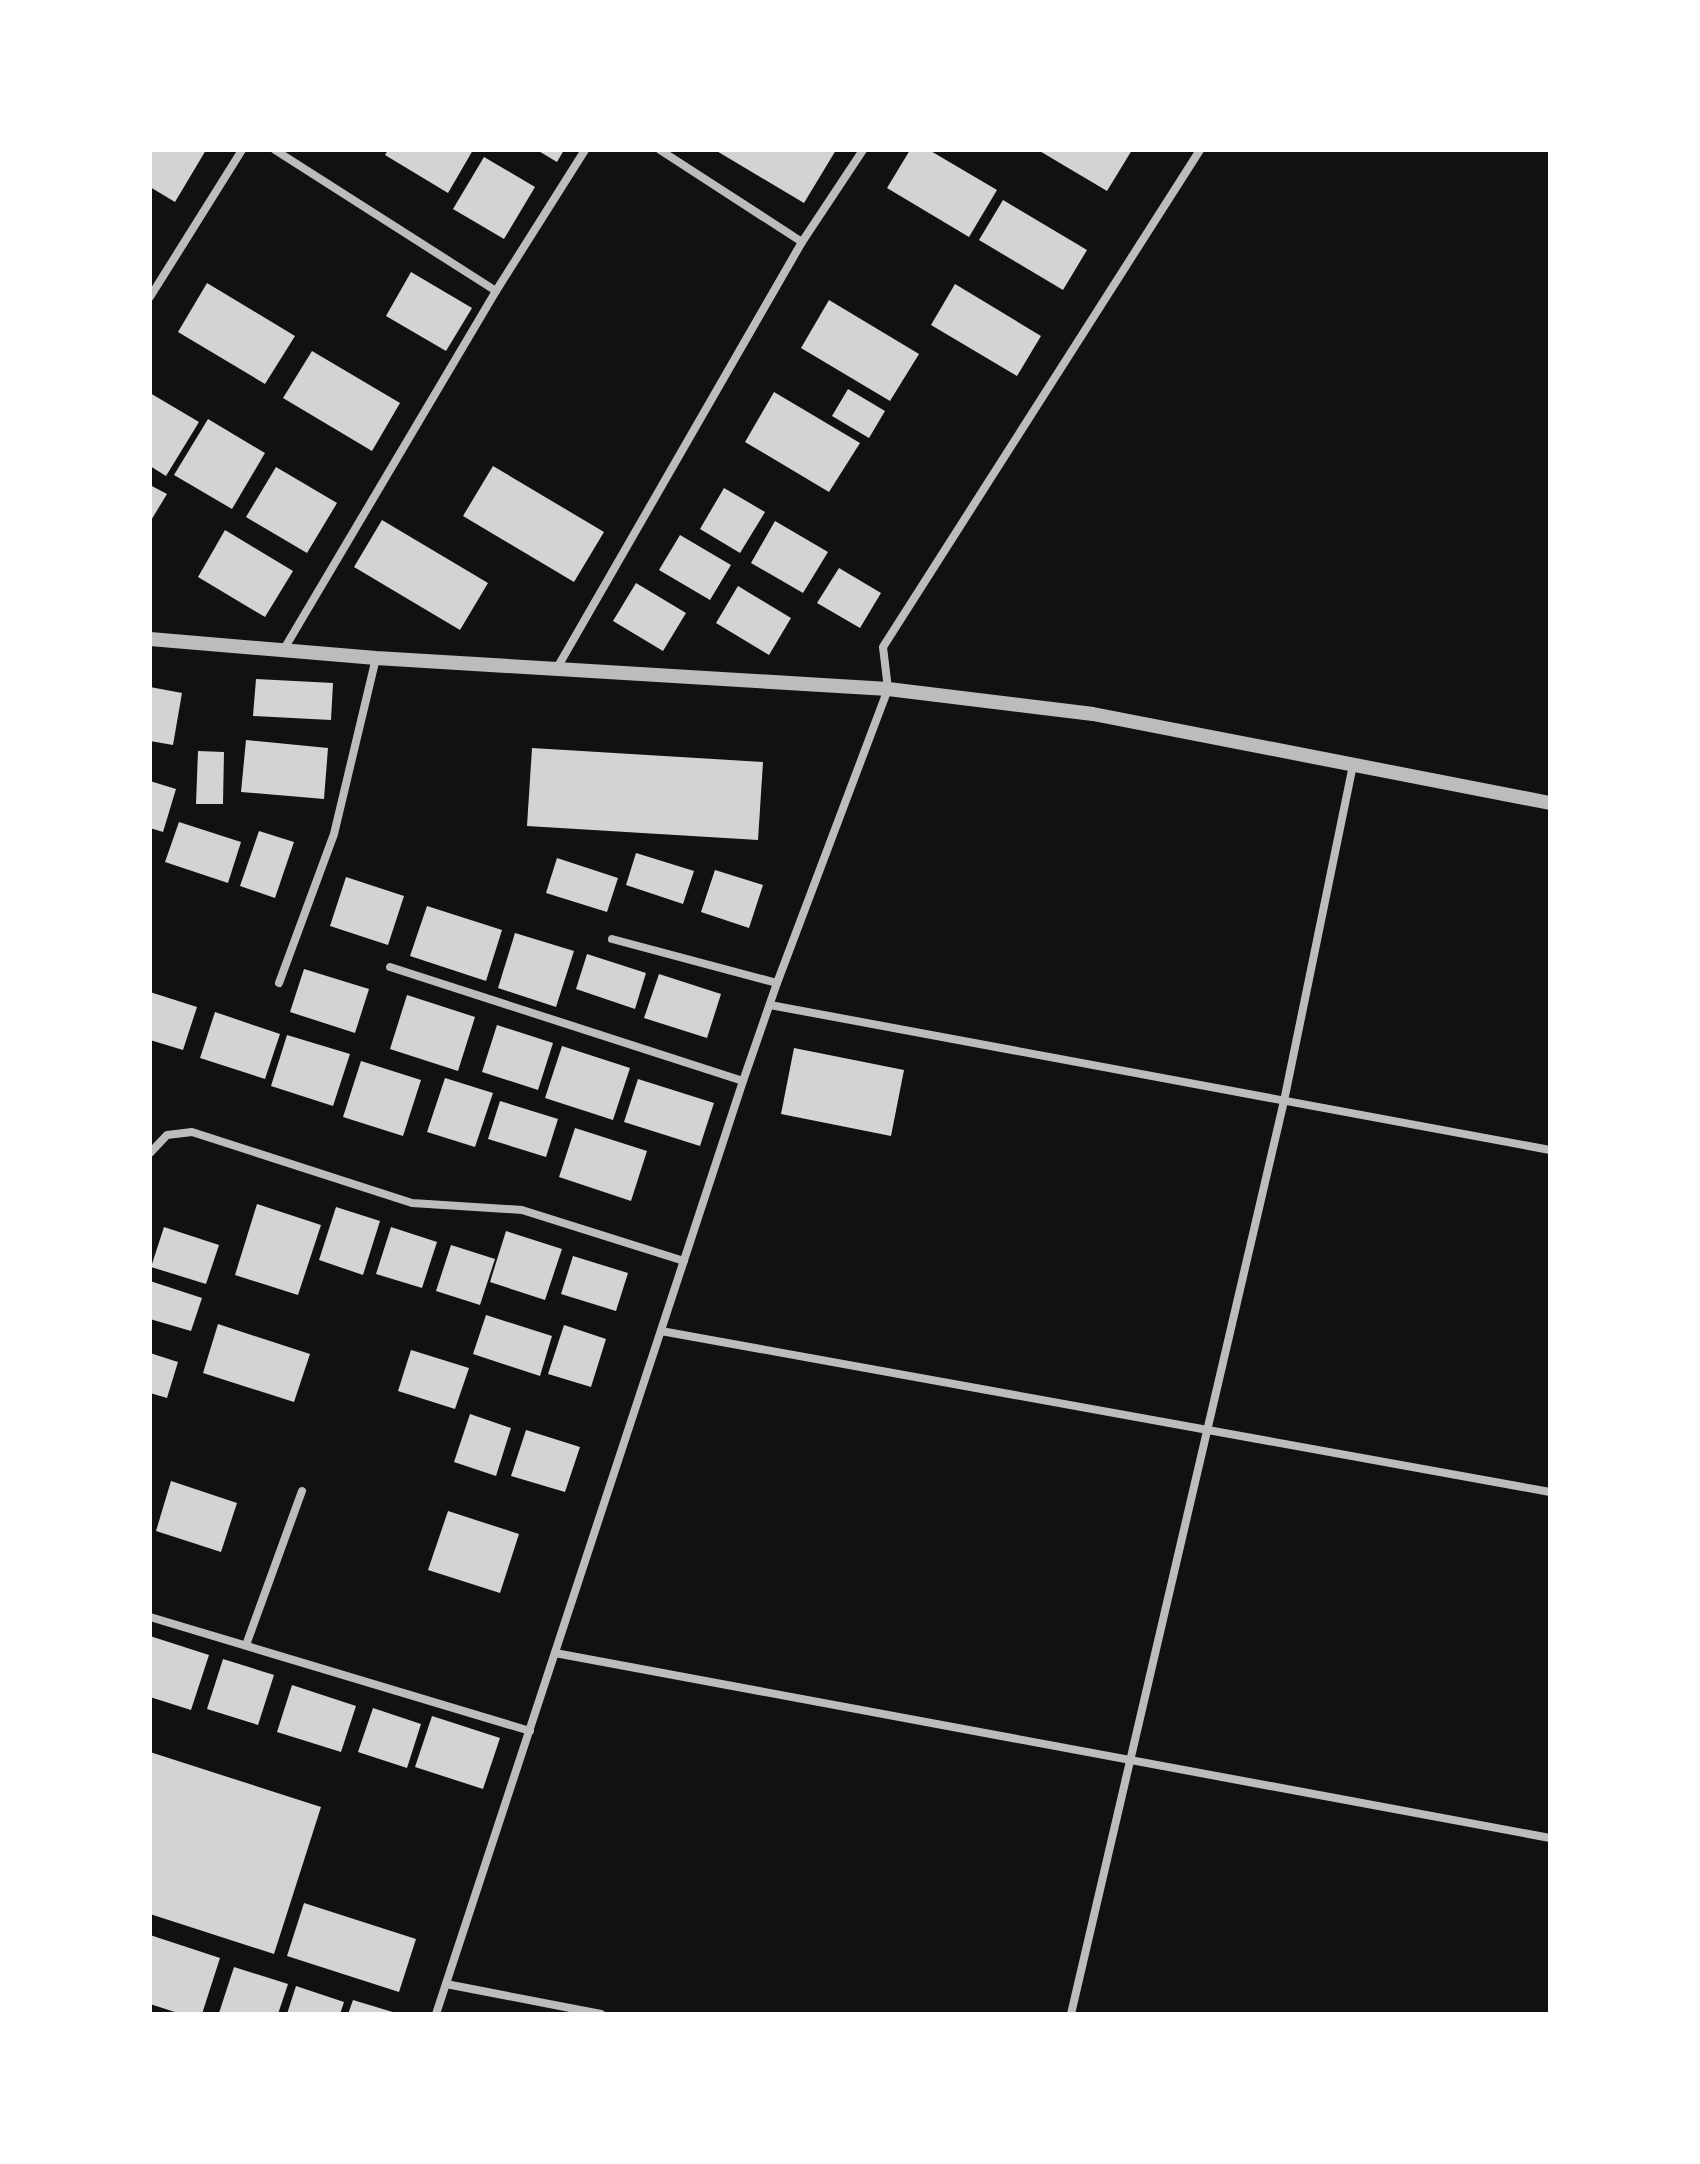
<svg xmlns="http://www.w3.org/2000/svg" width="1700" height="2164" font-family="Cabin,sans-serif">
	<style>
		.building { fill: #d3d3d3 }
		.lines { fill: none; stroke-linecap: round; stroke-linejoin: round }
		.minor { stroke: #bcbcbc; stroke-width: 8 }
		.tertiary { stroke: #bcbcbc; stroke-width: 14 }
	</style>
	<rect width="100%" height="100%" fill="#111"/>
	<g class="building">
		<polygon points="150,150 206,150 175,202 150,187"/>
		<polygon points="388,150 473,150 448,193 385,155"/>
		<polygon points="537,150 564,150 557,162"/>
		<polygon points="715,150 836,150 804,203"/>
		<polygon points="910,150 929,150 997,190 969,237 887,188"/>
		<polygon points="1038,150 1132,150 1107,191"/>
		<polygon points="484,157 535,187 504,239 453,209"/>
		<polygon points="1003,200 1087,250 1063,290 979,240"/>
		<polygon points="411,272 472,308 446,351 386,316"/>
		<polygon points="207,283 295,336 265,384 178,332"/>
		<polygon points="955,284 1041,336 1017,376 931,325"/>
		<polygon points="829,300 919,354 890,401 801,348"/>
		<polygon points="312,351 400,403 372,451 283,398"/>
		<polygon points="848,389 885,411 869,438 832,416"/>
		<polygon points="774,392 860,443 829,492 745,442"/>
		<polygon points="150,393 199,422 166,476 150,466"/>
		<polygon points="208,419 265,453 232,509 174,475"/>
		<polygon points="493,466 604,532 574,582 463,516"/>
		<polygon points="276,467 337,503 307,553 246,517"/>
		<polygon points="150,485 167,494 150,522"/>
		<polygon points="724,488 765,512 740,553 700,529"/>
		<polygon points="382,520 488,583 460,630 354,567"/>
		<polygon points="775,521 828,552 803,593 751,563"/>
		<polygon points="225,530 293,571 265,617 198,577"/>
		<polygon points="680,535 731,565 710,600 659,570"/>
		<polygon points="839,568 881,593 860,628 817,603"/>
		<polygon points="636,583 686,613 663,651 613,621"/>
		<polygon points="738,586 791,618 769,655 716,623"/>
		<polygon points="256,679 333,683 331,720 253,716"/>
		<polygon points="150,687 182,693 173,745 150,741"/>
		<polygon points="246,740 328,748 324,799 241,792"/>
		<polygon points="532,748 763,762 758,840 527,826"/>
		<polygon points="198,751 224,752 223,804 196,804"/>
		<polygon points="150,781 176,789 163,832 150,828"/>
		<polygon points="179,822 241,842 228,883 165,862"/>
		<polygon points="259,831 294,842 275,898 240,886"/>
		<polygon points="636,853 694,871 683,904 626,885"/>
		<polygon points="557,858 618,878 607,912 546,893"/>
		<polygon points="715,870 763,885 749,928 701,912"/>
		<polygon points="346,877 404,896 388,945 330,926"/>
		<polygon points="427,906 502,930 486,981 410,956"/>
		<polygon points="515,933 574,951 556,1007 498,988"/>
		<polygon points="587,954 646,973 635,1009 576,989"/>
		<polygon points="304,969 369,989 355,1033 290,1012"/>
		<polygon points="659,974 721,994 707,1038 644,1018"/>
		<polygon points="150,992 197,1007 183,1050 150,1040"/>
		<polygon points="407,995 475,1017 458,1071 390,1049"/>
		<polygon points="215,1012 280,1034 265,1079 200,1058"/>
		<polygon points="497,1025 553,1043 538,1090 482,1072"/>
		<polygon points="287,1035 350,1054 333,1106 271,1086"/>
		<polygon points="562,1046 630,1068 613,1120 545,1098"/>
		<polygon points="794,1048 904,1070 891,1136 781,1114"/>
		<polygon points="361,1061 421,1080 403,1136 343,1117"/>
		<polygon points="445,1078 493,1093 475,1147 427,1132"/>
		<polygon points="638,1079 714,1103 700,1146 624,1122"/>
		<polygon points="500,1101 558,1119 546,1157 488,1139"/>
		<polygon points="575,1128 647,1151 631,1201 559,1177"/>
		<polygon points="257,1204 321,1225 298,1295 235,1275"/>
		<polygon points="336,1207 380,1221 363,1275 319,1260"/>
		<polygon points="164,1227 219,1245 206,1284 151,1267"/>
		<polygon points="391,1227 437,1242 422,1288 376,1274"/>
		<polygon points="506,1231 562,1249 545,1300 490,1282"/>
		<polygon points="451,1245 495,1259 480,1305 436,1291"/>
		<polygon points="573,1256 628,1273 616,1311 561,1294"/>
		<polygon points="150,1281 202,1298 191,1331 150,1319"/>
		<polygon points="486,1315 552,1336 540,1376 473,1354"/>
		<polygon points="218,1324 310,1354 294,1402 203,1373"/>
		<polygon points="564,1325 606,1339 591,1387 548,1374"/>
		<polygon points="411,1350 469,1368 455,1409 398,1391"/>
		<polygon points="150,1353 178,1362 167,1398 150,1393"/>
		<polygon points="470,1414 511,1428 496,1476 454,1462"/>
		<polygon points="526,1430 580,1447 565,1492 511,1476"/>
		<polygon points="171,1481 237,1503 221,1552 156,1531"/>
		<polygon points="448,1511 519,1534 500,1593 428,1570"/>
		<polygon points="150,1636 209,1655 191,1710 150,1697"/>
		<polygon points="223,1659 274,1675 258,1725 207,1709"/>
		<polygon points="292,1685 356,1706 341,1752 277,1732"/>
		<polygon points="373,1708 421,1724 407,1768 358,1752"/>
		<polygon points="432,1716 500,1738 483,1789 415,1767"/>
		<polygon points="150,1752 321,1807 274,1954 150,1914"/>
		<polygon points="304,1903 416,1939 399,1992 287,1956"/>
		<polygon points="150,1935 220,1958 202,2014 181,2014 150,2004"/>
		<polygon points="234,1967 288,1984 278,2014 219,2013"/>
		<polygon points="296,1986 344,2002 340,2014 287,2014"/>
		<polygon points="353,2000 396,2013 395,2014 348,2014"/>
	</g>
	<g class="lines">
		<g class="minor">
			<polyline points="275,150 496,291"/>
			<polyline points="660,150 802,242 863,150"/>
			<polyline points="150,297 242,150"/>
			<polyline points="284,649 496,291 585,150"/>
			<polyline points="557,668 802,242"/>
			<polyline points="612,939 777,983"/>
			<polyline points="390,967 743,1081"/>
			<polyline points="279,983 334,834 376,658"/>
			<polyline points="770,1005 1550,1150"/>
			<polyline points="150,1153 167,1135 192,1132 412,1203 522,1210 684,1261"/>
			<polyline points="661,1331 1550,1492"/>
			<polyline points="150,1617 530,1731"/>
			<polyline points="246,1645 302,1491"/>
			<polyline points="555,1653 1550,1838"/>
			<polyline points="446,1984 601,2014"/>
			<polyline points="436,2014 743,1081 777,983 888,689 883,647 1200,150"/>
			<polyline points="1071,2014 1284,1101 1353,765"/>
		</g>
		<polyline class="tertiary" points="150,639 376,658 888,689 1093,714 1550,803"/>
	</g>
	<rect width="1700" height="2164" fill="none" stroke="#ffffff" stroke-width="304"/>
</svg>
